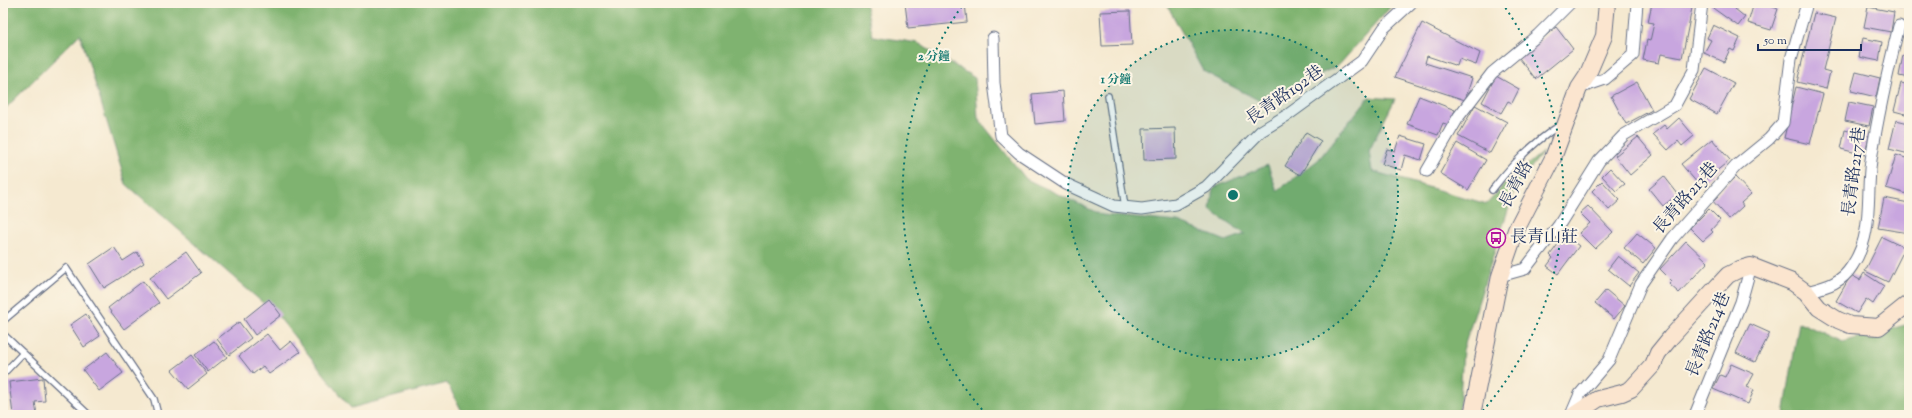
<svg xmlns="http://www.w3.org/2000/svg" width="1912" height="418" font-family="'Sorts Mill Goudy','Noto Serif TC',serif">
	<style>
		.forest { fill: #7fb36f; stroke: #4d7166 }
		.building { fill: #c8a6df }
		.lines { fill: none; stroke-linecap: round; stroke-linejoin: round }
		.lane-casing { stroke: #677086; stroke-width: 8 }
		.street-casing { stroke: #677086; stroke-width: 13 }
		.secondary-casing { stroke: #677086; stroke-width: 18 }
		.lane { stroke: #fff; stroke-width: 5.5 }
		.street { stroke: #fff; stroke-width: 11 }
		.secondary { stroke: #fbe5cf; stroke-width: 16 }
		.ring { fill: none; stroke: #0f766e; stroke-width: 2; stroke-dasharray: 2 4 }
		.labels { text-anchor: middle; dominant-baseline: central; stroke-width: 4; stroke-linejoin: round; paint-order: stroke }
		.street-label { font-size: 17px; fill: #1b2f5e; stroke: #fcf5e5 }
		.poi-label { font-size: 17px; fill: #1b2f5e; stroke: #fcf5e5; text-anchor: start }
		.centre { fill: #0f766e; stroke: #fcf5e5; stroke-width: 2 }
		.ring-label { font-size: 12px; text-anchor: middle; font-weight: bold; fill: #0f766e; stroke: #fcf5e5; stroke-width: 4; stroke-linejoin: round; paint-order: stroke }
	</style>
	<rect width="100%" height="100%" fill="#fcf5e5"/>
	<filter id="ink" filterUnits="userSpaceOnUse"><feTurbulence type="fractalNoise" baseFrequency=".025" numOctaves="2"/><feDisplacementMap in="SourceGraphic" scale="8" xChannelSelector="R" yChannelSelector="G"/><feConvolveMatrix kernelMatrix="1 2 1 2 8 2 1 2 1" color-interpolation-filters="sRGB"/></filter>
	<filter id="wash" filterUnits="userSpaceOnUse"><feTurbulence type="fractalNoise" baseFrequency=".012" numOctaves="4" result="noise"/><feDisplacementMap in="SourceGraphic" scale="16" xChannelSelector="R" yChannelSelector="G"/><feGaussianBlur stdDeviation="0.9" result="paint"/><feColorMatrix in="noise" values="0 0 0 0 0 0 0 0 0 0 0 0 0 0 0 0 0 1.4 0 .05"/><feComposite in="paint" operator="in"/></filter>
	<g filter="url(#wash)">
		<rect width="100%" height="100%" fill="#f5e9d0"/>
		<g class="forest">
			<polygon points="3,3 865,3 873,36 918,43 975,78 978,118 1026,179 1102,215 1178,222 1226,241 1245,234 1210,210 1213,188 1268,165 1277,191 1318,160 1369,97 1395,99 1369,151 1372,171 1487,204 1507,181 1543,152 1515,188 1463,350 1459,415 464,415 447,383 351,408 278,316 126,184 80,34 3,111"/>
			<polygon points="1166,3 1394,3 1339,65 1262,102 1203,71"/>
			<polygon points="1799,322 1843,342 1909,324 1909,415 1784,415"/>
		</g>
		<g id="blocks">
			<g class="building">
				<polygon points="905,3 965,3 967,22 908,28"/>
				<polygon points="1652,3 1693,3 1682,58 1661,54 1659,63 1643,60 1647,40 1650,41 1654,23 1648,22"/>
				<polygon points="1712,3 1739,3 1735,9 1745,17 1738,26 1710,6"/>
				<polygon points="1754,3 1762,3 1778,9 1771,30 1748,23"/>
				<polygon points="1891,3 1903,3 1901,7"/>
				<polygon points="1868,7 1894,12 1891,32 1864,27"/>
				<polygon points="1130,11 1132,45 1102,46 1100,12"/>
				<polygon points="1814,13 1836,18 1823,70 1830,72 1826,89 1797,82"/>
				<polygon points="1422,23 1480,53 1476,65 1459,59 1457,66 1427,56 1425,63 1472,78 1465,100 1395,77"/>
				<polygon points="1713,25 1740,38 1734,51 1730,49 1724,62 1704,53 1711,40 1707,38"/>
				<polygon points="1556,27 1573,49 1536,79 1519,58"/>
				<polygon points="1863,38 1882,42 1879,61 1859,57"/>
				<polygon points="1903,55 1909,56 1909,78 1899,76"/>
				<polygon points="1706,68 1734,83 1717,114 1689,99"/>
				<polygon points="1856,72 1880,78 1876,97 1851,91"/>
				<polygon points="1496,76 1519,89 1512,103 1508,101 1501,113 1482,102"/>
				<polygon points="1637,82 1652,110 1626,124 1611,96"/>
				<polygon points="1901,83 1909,85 1909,115 1894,111"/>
				<polygon points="1796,87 1823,94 1810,144 1784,138"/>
				<polygon points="1063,91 1065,121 1035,124 1032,94"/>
				<polygon points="1419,96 1455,110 1449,125 1443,123 1438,135 1407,124"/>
				<polygon points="1849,102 1873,107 1869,126 1845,121"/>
				<polygon points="1475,105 1507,122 1490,153 1458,136"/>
				<polygon points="1679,118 1694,136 1682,146 1678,141 1668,150 1653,134 1664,125 1667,129"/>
				<polygon points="1896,120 1909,123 1909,154 1889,149"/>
				<polygon points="1175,128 1176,159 1144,160 1143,129"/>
				<polygon points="1845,130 1869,136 1865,155 1841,149"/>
				<polygon points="1306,132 1321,141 1300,175 1285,166"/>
				<polygon points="1400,136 1426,144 1421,160 1405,155 1401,170 1382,164 1387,149 1395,151"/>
				<polygon points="1638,137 1653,155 1630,175 1615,156"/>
				<polygon points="1712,139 1730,160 1699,185 1681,164"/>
				<polygon points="1457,143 1486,160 1468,190 1440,173"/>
				<polygon points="1896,155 1909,159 1909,188 1907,194 1886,188"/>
				<polygon points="1610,168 1625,184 1616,191 1602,176"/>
				<polygon points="1664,176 1678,194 1663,206 1649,189"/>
				<polygon points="1735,177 1751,194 1741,203 1743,206 1729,219 1711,199"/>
				<polygon points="1602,181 1620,200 1609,210 1592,191"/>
				<polygon points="1884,198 1909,203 1909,233 1878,228"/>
				<polygon points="1588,206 1613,232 1595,249 1579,233 1590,223 1580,213"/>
				<polygon points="1709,209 1720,220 1711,230 1713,232 1703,241 1690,228"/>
				<polygon points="1637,233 1656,248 1643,264 1624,248"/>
				<polygon points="1565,235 1579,246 1558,274 1547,266 1553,258 1550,255"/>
				<polygon points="1882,237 1905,248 1888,282 1865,271"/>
				<polygon points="1686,241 1708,262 1679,293 1669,284 1672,281 1660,269"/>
				<polygon points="114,247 123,261 137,252 144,263 104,288 89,264"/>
				<polygon points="186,252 201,273 166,299 150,278"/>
				<polygon points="1618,256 1639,273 1629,286 1608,269"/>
				<polygon points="1864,273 1884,286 1873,304 1866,299 1857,313 1836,301 1851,275 1860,280"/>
				<polygon points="143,281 159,303 124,329 108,308"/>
				<polygon points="1606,290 1625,306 1614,319 1595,303"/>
				<polygon points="269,299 281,315 255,335 244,319"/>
				<polygon points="86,314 100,336 84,347 70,325"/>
				<polygon points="239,322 251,338 229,355 217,339"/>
				<polygon points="1750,324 1770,333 1755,362 1736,353"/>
				<polygon points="267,334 280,350 291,341 300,352 269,374 263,366 253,374 239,356"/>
				<polygon points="214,341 227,357 208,372 195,355"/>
				<polygon points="107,352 123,373 99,391 83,370"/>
				<polygon points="192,355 207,374 188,389 172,370"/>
				<polygon points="1731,364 1754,374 1747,387 1754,390 1748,404 1713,389 1720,375 1725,377"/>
				<polygon points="43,378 45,401 35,402 37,415 13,415 9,382"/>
			</g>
		</g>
	</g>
	<g filter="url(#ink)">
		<use href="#blocks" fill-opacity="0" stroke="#677086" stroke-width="1"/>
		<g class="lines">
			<g class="lane-casing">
				<g id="lane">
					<polyline points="1108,96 1125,207"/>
					<path d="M1492 190C1512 164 1534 141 1562 124"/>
					<polyline points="3,321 66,268 154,399 158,415"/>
					<polyline points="3,334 89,415"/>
					<polyline points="3,374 23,353"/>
				</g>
			</g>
			<g class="street-casing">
				<g id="street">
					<polyline points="993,38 994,83 1001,136 1019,153 1066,184 1114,206 1142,209 1176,204 1206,187 1261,131 1289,114 1362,61 1384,28 1411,3"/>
					<polyline points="1579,88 1605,79 1633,55 1637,3"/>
					<polyline points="1427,171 1459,116 1492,73 1538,35 1570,3"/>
					<polyline points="1500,276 1525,269 1559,225 1599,161 1624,135 1675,105 1694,70 1702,3"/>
					<path d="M1806 292C1825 287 1841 284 1852 266 1874 234 1866 196 1871 160 1878 115 1888 70 1899 26"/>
					<polyline points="1571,415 1580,394 1609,360 1641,284 1672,239 1736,166 1769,139 1783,123 1791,59 1807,3"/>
					<polyline points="1695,415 1741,302 1751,266"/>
				</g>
			</g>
			<g class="secondary-casing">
				<g id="secondary">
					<polyline points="1472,415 1500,276 1516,230 1553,158 1579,88 1587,76 1604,36 1607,3"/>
					<polyline points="1574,415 1598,399 1622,393 1631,389 1653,365 1658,353 1671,337 1713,291 1728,275 1740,269 1751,266 1792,282 1806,292 1819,308 1838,320 1850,325 1879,327 1909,303"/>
				</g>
			</g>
			<use href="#lane" class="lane"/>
			<use href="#street" class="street"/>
			<use href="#secondary" class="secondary"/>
		</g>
	</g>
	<circle cx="1233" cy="195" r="165" fill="#0f766e" fill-opacity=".12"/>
	<g class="ring">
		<circle cx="1233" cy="195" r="165"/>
		<path d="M986 414A330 330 0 0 1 964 3M1502 3A330 330 0 0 1 1480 414"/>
	</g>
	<defs>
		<g id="bus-ring" transform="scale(1)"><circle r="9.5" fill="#fcf5e5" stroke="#b5179e" stroke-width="1.5"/><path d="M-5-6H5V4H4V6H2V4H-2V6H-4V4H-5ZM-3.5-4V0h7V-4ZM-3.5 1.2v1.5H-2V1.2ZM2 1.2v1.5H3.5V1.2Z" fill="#b5179e"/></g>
	</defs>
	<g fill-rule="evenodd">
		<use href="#bus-ring" x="1496" y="238"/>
	</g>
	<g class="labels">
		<g class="street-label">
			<text transform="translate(1285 96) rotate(-35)">長青路192巷</text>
			<text transform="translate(1855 172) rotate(-83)">長青路217巷</text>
			<text transform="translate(1517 185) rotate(-62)">長青路</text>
			<text transform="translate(1686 199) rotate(-49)">長青路213巷</text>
			<text transform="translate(1709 335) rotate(-68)">長青路214巷</text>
		</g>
		<g class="poi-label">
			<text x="1510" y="238">長青山莊</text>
		</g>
	</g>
	<circle cx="1233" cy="195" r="6" class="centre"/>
	<g class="ring-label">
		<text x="934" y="60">2 分鐘</text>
		<text x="1116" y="83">1 分鐘</text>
	</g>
	<rect width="1912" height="418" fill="none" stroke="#fcf5e5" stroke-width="16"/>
	<path d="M1758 44v6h103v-6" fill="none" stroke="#1b2f5e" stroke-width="2"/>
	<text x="1764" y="44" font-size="12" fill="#1b2f5e" stroke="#fcf5e5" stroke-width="3" paint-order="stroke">50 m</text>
</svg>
